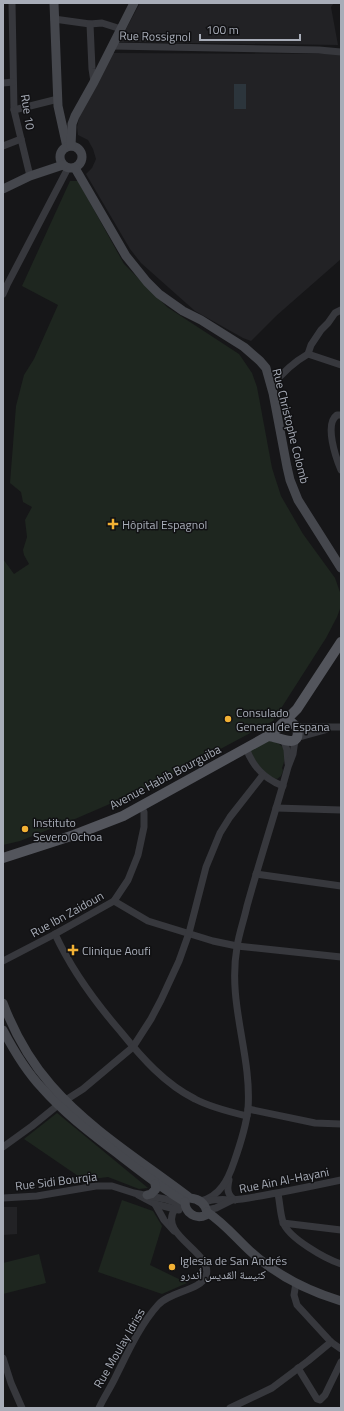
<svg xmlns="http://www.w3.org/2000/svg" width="344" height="1411" font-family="'Titillium Web','Noto Naskh Arabic',sans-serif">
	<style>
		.built { fill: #222225 }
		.green { fill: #1e261f }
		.water { fill: #2c353c }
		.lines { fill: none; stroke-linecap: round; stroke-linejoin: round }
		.street { stroke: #37383d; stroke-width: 7 }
		.secondary { stroke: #45474d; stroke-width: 9 }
		.primary { stroke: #53555c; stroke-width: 10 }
		.poi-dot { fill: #f2b134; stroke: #111113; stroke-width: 1.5 }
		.labels { text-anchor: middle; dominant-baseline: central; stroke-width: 3; stroke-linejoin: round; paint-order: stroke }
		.street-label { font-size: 12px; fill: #a8adb8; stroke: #111113 }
		.poi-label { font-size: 12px; fill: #a8adb8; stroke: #111113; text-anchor: start }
	</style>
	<rect width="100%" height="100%" fill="#161618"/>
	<g class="built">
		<polygon points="140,3 334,3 331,7 338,45 119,42"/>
		<polygon points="113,53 341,54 341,259 276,316 251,341 243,338 195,311 141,263 130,249 86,174 92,168 96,159 93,149 88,140 78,135 77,127 81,110"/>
		<polygon points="3,1207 17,1207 17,1234 3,1235"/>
	</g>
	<g class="green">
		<polygon points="70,181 78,181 124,264 167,307 239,354 252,373 257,387 272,468 281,496 303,534 335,578 341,595 341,606 337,617 326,638 273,721 149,787 75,819 20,841 3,845 3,559 14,574 29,564 24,555 23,550 27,537 25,520 32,507 23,502 21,492 10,483 16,406 24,375 34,359 58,305 22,286"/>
		<polygon points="274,740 284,748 286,756 282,768 283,771 281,776 277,779 264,775 249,749 264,741"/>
		<polygon points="57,1113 148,1188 139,1189 108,1177 84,1180 24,1139"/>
		<polygon points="122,1200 153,1211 162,1226 150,1265 187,1283 162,1294 98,1272"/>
		<polygon points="39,1254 46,1283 3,1294 3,1263"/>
	</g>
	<rect class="water" x="234" y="84" width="12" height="25"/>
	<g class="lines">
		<g class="street">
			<polyline points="12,3 14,110 30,176"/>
			<polyline points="54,19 90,24 102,23 121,29"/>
			<polyline points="90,24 92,69 94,82"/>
			<polyline points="112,46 319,50 341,52"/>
			<polyline points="3,83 13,82"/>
			<polyline points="14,110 58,99"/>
			<polyline points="3,146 21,139"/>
			<polyline points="3,294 7,285 68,168"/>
			<polyline points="308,354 341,365"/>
			<path d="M272 386C282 373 294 362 308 354L311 345 321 330 328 323 335 313 341 310"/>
			<path d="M341 415H337C324 424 336 458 341 470"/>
			<polyline points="297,727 341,727"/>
			<polyline points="296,738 325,730"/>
			<polyline points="284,741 287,750 288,763"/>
			<path d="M246 748C253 767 264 779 283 786"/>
			<polyline points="276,808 341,810"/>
			<polyline points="256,874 341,886"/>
			<polyline points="114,901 148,921 213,941 237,946 341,957"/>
			<path d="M55 934C72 971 95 1002 121 1032 142 1058 165 1084 195 1099 210 1107 230 1112 247 1116"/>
			<polyline points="3,961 55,934 114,901 128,880 138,855 144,827 144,812 141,806"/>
			<polyline points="248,1109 315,1123 341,1124"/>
			<polyline points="3,1147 32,1126 58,1105 83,1089 133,1047 151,1019 161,1000 179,961 189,933 206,867 220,833 230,817 263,775"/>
			<path d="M229 1180C227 1189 227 1195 235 1200"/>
			<path d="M278 1194C280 1203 280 1213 283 1222 288 1238 326 1259 341 1264"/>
			<polyline points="138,1195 155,1204 179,1210"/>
			<polyline points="3,1198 37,1196 96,1186 112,1186 134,1193 165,1199 183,1205"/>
			<path d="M201 1201C220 1196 228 1180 234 1162 240 1145 246 1127 248 1109 252 1054 227 1004 237 947 239 933 244 920 247 906 260 859 275 814 288 767L293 754 295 740"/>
			<path d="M208 1201C219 1198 230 1201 242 1199 275 1194 308 1187 341 1180"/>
			<polyline points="155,1204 164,1220 174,1231"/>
			<polyline points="207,1210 216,1208 232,1200"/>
			<polyline points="283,1223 341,1230"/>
			<polyline points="296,1283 294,1295 297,1305 331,1342 341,1349"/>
			<polyline points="3,1358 11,1383 22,1408"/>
			<polyline points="298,1368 317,1399 320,1400 325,1395 341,1362"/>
			<path d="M99 1408C104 1397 111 1387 116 1376 128 1352 140 1325 158 1305 169 1292 201 1290 206 1276 214 1252 157 1235 175 1209 178 1206 181 1204 185 1203"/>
			<polyline points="230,1408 272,1388 308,1361 331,1342"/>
		</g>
		<g class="secondary">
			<polyline points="54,3 58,106 67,147"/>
			<circle cx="71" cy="157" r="11"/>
			<polyline points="71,146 72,124 75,116 94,82 134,3"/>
			<polyline points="75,168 126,256 147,282 159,294 183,311 201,320 244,347 260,361 266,368 273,393 287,467 290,480 298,500 341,568"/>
			<polyline points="3,189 30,176 63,165"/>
			<path d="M3 1003C14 1032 30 1061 51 1085 90 1130 143 1162 190 1198 199 1199 205 1203 207 1212"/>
			<path d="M3 1030C14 1051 26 1071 42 1088 64 1113 92 1134 118 1154 140 1171 161 1188 185 1202"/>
			<polyline points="147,1195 151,1194 156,1189 155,1184"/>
			<path d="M185 1202C185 1213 196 1220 206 1215L207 1212"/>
			<path d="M207 1212C224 1223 236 1238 250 1251 276 1275 308 1291 341 1301"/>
		</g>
		<g class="primary">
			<polyline points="281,725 297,709 341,642"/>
			<path d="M3 858 74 835 123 816 268 736 284 723 291 722 297 727C302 752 278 736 268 736"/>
		</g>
	</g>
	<g class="poi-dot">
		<path d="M111 518h4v4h4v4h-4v4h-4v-4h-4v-4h4z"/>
		<circle cx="228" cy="719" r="4"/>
		<circle cx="25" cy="829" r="4"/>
		<path d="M71 944h4v4h4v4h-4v4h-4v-4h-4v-4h4z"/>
		<circle cx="172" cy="1267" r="4"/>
	</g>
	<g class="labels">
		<g class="street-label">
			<text transform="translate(155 36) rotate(1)">Rue Rossignol</text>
			<text transform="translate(28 112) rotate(81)">Rue 10</text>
			<text transform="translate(291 426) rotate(76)">Rue Christophe Colomb</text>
			<text transform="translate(165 777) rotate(-28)">Avenue Habib Bourguiba</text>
			<text transform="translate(67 914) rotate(-29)">Rue Ibn Zaidoun</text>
			<text transform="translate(284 1180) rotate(-11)">Rue Ain Al-Hayani</text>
			<text transform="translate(56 1181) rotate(-7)">Rue Sidi Bourqia</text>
			<text transform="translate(119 1348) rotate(-60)">Rue Moulay Idriss</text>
		</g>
		<g class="poi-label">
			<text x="122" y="524">Hôpital Espagnol</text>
			<text x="236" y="712">Consulado<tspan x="236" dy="14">General de Espana</tspan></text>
			<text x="33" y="822">Instituto<tspan x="33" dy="14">Severo Ochoa</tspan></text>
			<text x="82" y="950">Clinique Aoufi</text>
			<text x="180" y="1260">Iglesia de San Andrés<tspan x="180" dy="14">كنيسة القديس أندرو</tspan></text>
		</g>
	</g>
	<rect width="344" height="1411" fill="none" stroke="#a8adb8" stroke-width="8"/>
	<path d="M200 34v6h100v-6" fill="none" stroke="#a8adb8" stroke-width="2"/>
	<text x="206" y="34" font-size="12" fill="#a8adb8" stroke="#111113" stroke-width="3" paint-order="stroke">100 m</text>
</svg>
